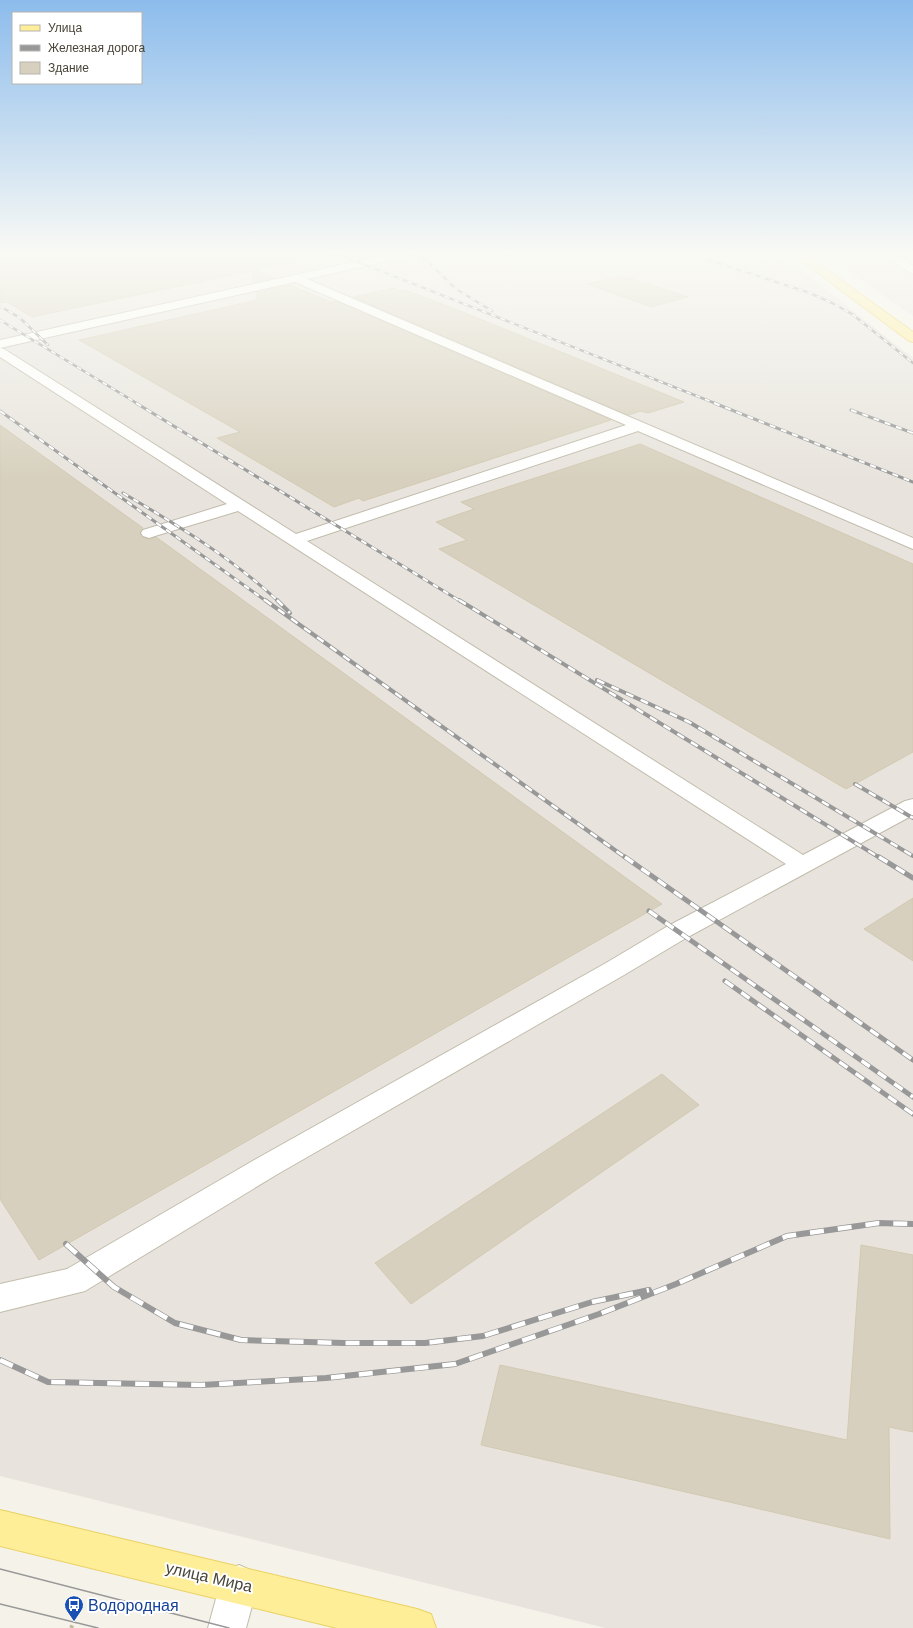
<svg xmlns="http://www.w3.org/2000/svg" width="913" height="1628" font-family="Arial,sans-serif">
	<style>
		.industrial { fill: #e8e4dd }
		.building { fill: #d7d0be; stroke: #d2c9b1 }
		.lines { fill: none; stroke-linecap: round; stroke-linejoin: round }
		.minor-casing { stroke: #c1bcab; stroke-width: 2 }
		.major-casing { stroke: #e9d163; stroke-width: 2 }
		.path { stroke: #c3ba9b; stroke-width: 4; stroke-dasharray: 3 3; stroke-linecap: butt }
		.minor { fill: #fff; fill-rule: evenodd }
		.major { fill: #ffee98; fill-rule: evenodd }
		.tram { stroke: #989898; stroke-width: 1.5 }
		.rail-far4-casing { stroke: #989898; stroke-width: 2.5 }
		.rail-far3-casing { stroke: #989898; stroke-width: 3 }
		.rail-far2-casing { stroke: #989898; stroke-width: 4 }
		.rail-far1-casing { stroke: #989898; stroke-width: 5 }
		.rail-casing { stroke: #989898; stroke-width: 6 }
		.rail-far4 { stroke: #fff; stroke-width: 1.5; stroke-dasharray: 5; stroke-linecap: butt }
		.rail-far3 { stroke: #fff; stroke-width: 2; stroke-dasharray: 6; stroke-linecap: butt }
		.rail-far2 { stroke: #fff; stroke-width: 2.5; stroke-dasharray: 8; stroke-linecap: butt }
		.rail-far1 { stroke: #fff; stroke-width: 3.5; stroke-dasharray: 10; stroke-linecap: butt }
		.rail { stroke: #fff; stroke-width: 4.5; stroke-dasharray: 14; stroke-linecap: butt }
		.labels { text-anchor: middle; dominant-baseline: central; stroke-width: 4; stroke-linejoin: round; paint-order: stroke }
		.near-street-label { font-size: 16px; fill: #494437; stroke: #fff }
		.near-transit-label { font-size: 16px; fill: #164399; stroke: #fff; text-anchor: start }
	</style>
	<rect width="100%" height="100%" fill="#f5f3e9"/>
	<g class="industrial">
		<polygon points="0,252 767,252 800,269 913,358 913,1628 605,1628 0,1476"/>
		<polygon points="817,252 913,252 913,316 838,264"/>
	</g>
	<g class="building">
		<polygon points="0,252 301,252 301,260 255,270 275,278 254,283 251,271 32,317 7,302 0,303"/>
		<polygon points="623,276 688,297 651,307 587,284"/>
		<polygon points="290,285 331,302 336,301 611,420 363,501 359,498 334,507 217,438 240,432 79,340 257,300 256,292"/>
		<polygon points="394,288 401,291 406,290 453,308 684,402 648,413 641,411 628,415 353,297"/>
		<polygon points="0,425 143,528 140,532 143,537 149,539 156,537 662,904 39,1260 0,1199"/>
		<polygon points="640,444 913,564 913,752 846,789 439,549 467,540 436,522 474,509 461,502"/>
		<polygon points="913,898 913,961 864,929"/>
		<polygon points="662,1074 699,1105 411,1304 375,1263"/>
		<polygon points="861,1245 913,1255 913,1432 889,1427 890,1539 481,1445 500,1365 847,1440"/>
	</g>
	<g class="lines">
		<g class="minor-casing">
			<g id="minor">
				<polygon points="399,252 420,252 415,255 307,279 913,538 913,549 638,431 307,541 803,855 905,801 913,799 913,815 686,938 624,975 276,1175 85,1291 0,1312 0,1284 67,1269 256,1159 606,963 668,926 786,864 238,511 155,536 149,538 143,536 141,533 143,530 227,504 0,357 0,348 4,349 296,534 626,425 295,282 0,348 0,340"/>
				<polygon points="877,252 890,252 913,266 913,274"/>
				<polygon points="239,1565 252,1571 258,1584 246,1628 208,1628 220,1584 226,1571"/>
			</g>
		</g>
		<g class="major-casing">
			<g id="major">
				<polygon points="790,252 802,252 913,332 913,342 909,341"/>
				<polygon points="0,1510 417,1609 431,1614 436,1628 337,1628 0,1546"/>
			</g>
		</g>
		<polyline class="path" points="71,1628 74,1622"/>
		<use href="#minor" class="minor"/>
		<use href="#major" class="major"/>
		<g class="tram">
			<polyline points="0,1569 229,1628"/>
			<polyline points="0,1604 98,1628"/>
		</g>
		<g class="rail-far4-casing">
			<g id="rail-far4">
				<polyline points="323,252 339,258"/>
				<polyline points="333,252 717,404"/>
				<polyline points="406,252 422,260"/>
				<polyline points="418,252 456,289 492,311"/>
				<polyline points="684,252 810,293 832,303 852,314 913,363"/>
				<polyline points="0,306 20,318 48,345"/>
				<polyline points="0,320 138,404"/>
			</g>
		</g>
		<g class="rail-far3-casing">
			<g id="rail-far3">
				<polyline points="136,403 460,601"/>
				<polyline points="714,403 913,482"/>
				<polyline points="851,410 913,433"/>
				<polyline points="0,411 266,601"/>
				<path d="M123 493C177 525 232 558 278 601"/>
			</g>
		</g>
		<g class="rail-far2-casing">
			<g id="rail-far2">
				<polyline points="265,600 626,858"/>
				<polyline points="277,600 290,613"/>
				<polyline points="459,600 880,858"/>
				<polyline points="597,680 689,722 913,856"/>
				<polyline points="855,784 913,818"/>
			</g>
		</g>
		<g class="rail-far1-casing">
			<g id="rail-far1">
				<polyline points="625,857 913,1060"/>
				<polyline points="879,857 913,878"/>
				<polyline points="649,911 913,1097"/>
				<polyline points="725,981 913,1114"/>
			</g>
		</g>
		<g class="rail-casing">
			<g id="rail">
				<polyline points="66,1244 114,1287 175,1323 241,1340 344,1343 425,1343 483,1336 592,1302 649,1290"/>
				<polyline points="0,1360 48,1382 201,1385 326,1378 455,1364 599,1314 676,1284 787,1236 879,1223 913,1224"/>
			</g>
		</g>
		<use href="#rail-far4" class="rail-far4"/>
		<use href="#rail-far3" class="rail-far3"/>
		<use href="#rail-far2" class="rail-far2"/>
		<use href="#rail-far1" class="rail-far1"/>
		<use href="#rail" class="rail"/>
	</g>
	<linearGradient id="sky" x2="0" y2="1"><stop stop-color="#8cbcec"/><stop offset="0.53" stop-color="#fafaf5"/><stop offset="1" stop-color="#fafaf5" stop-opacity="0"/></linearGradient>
	<rect width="913" height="480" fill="url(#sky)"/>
	<defs>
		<g id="bus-pin" transform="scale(1)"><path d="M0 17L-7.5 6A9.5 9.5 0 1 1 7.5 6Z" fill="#1a4fb4" stroke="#fff"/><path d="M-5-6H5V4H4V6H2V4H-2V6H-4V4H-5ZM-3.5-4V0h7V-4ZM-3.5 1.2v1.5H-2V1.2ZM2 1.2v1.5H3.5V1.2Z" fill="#fff"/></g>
	</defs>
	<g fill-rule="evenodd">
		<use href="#bus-pin" x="74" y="1605"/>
	</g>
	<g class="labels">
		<g class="near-street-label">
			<text transform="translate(209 1577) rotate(13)">улица Мира</text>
		</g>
		<g class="near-transit-label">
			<text x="88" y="1605">Водородная</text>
		</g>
	</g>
	<rect x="12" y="12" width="130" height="72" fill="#ffffff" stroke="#b6b4af"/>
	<rect x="20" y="25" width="20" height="6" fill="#ffee98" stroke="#b6b4af"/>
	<text x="48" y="32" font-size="12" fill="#494437">Улица</text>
	<rect x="20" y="45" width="20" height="6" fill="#989898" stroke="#b6b4af"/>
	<text x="48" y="52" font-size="12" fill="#494437">Железная дорога</text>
	<rect x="20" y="62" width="20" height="12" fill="#d7d0be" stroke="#b6b4af"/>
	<text x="48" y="72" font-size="12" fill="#494437">Здание</text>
</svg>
